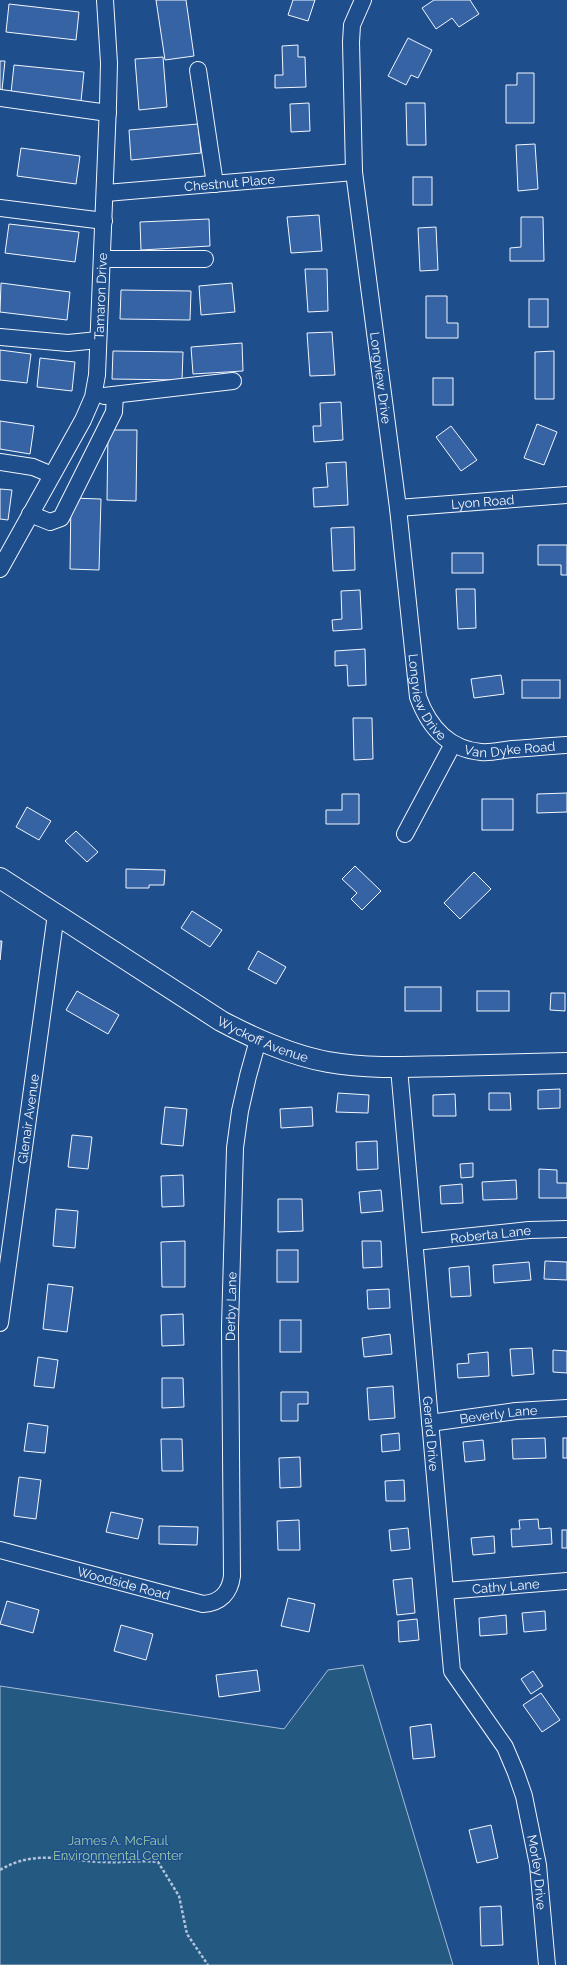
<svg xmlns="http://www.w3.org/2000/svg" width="567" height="1965" font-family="Raleway,sans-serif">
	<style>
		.green { fill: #245a82; stroke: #a8bbd7 }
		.building { fill: #3563a3; stroke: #f2f6ff }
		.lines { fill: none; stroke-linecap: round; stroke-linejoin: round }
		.minor-casing { stroke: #f2f6ff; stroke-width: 18 }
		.major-casing { stroke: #f2f6ff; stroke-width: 22 }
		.path { stroke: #b3c4dc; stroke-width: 2.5; stroke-dasharray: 3 2; stroke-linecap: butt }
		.minor { stroke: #1f4e8c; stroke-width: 16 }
		.major { stroke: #1f4e8c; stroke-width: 20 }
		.labels { text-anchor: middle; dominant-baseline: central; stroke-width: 3; stroke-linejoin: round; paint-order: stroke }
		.street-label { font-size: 13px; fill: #f2f6ff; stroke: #1f4e8c }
		.park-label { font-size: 13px; fill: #97c8a6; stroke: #1f4e8c }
	</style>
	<rect width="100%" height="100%" fill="#1f4e8c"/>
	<polygon class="green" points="363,1665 453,1965 0,1965 0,1686 284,1729 328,1670"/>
	<g class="building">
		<polygon points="156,0 186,0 194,56 165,60"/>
		<polygon points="293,0 315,0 308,21 288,15"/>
		<polygon points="434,0 470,0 479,14 459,27 452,18 436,29 422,8"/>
		<polygon points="9,4 79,12 76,40 6,32"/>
		<polygon points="408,38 432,50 418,78 411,75 406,85 388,76"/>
		<polygon points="298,45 298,57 305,57 306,87 275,88 275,75 283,75 282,46"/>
		<polygon points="163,57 167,107 139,110 135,59"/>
		<polygon points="0,61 5,61 2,90 0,89"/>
		<polygon points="14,65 84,72 81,101 11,93"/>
		<polygon points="517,73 534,73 534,123 506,123 506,85 517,85"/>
		<polygon points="309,103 310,131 291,132 290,104"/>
		<polygon points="406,103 425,103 426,145 407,145"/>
		<polygon points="198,124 201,153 131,160 129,130"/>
		<polygon points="535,144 538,189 518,191 516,145"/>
		<polygon points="21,148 80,156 76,184 17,176"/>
		<rect x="413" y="177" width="19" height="28"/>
		<polygon points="319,215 322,251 291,253 287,217"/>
		<polygon points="521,217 543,217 544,261 510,261 510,248 521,247"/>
		<polygon points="209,219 210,246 141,250 140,222"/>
		<polygon points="9,224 79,232 75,262 5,253"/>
		<polygon points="436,227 438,270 420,271 418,228"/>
		<polygon points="305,269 327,269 328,311 308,312"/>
		<polygon points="1,283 70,292 67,320 0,312"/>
		<polygon points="232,283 235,312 201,315 199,286"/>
		<polygon points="121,290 191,291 190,320 120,319"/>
		<polygon points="426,296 447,296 447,323 458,323 458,338 426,338"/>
		<rect x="529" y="299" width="19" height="28"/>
		<polygon points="332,332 335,375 310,376 307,333"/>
		<polygon points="242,343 243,371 193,374 191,347"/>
		<polygon points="0,350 31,354 27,383 0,380"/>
		<polygon points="113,351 183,352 182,380 112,379"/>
		<polygon points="554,351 554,399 535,399 535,352"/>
		<polygon points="40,358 75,362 72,391 37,387"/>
		<rect x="433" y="378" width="20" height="27"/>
		<polygon points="341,402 343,440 314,442 313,426 321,426 320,403"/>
		<polygon points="0,421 34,426 30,454 0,449"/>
		<polygon points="537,424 557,432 544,465 524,458"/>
		<polygon points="451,426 477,460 461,471 436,437"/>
		<polygon points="108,430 137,430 136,501 107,500"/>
		<polygon points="346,462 348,505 314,507 313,488 328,487 326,463"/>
		<polygon points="0,489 12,490 8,520 0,519"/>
		<polygon points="71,498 101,499 99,570 70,569"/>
		<polygon points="354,527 355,570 333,571 331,528"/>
		<polygon points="538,545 567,545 567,575 561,575 561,565 538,565"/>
		<rect x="452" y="553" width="31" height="20"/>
		<polygon points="456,589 475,589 476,628 458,629"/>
		<polygon points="360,590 362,629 333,631 332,620 342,619 341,591"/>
		<polygon points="365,649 366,685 348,686 347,665 335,666 335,651"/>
		<polygon points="501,675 504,694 474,698 471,679"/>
		<rect x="522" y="680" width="38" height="18"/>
		<polygon points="353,718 372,718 373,759 354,760"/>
		<polygon points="567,793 567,812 537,813 537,794"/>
		<polygon points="342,794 359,794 359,824 326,824 326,810 342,810"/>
		<rect x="482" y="799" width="31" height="31"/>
		<polygon points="27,807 51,821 39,840 16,827"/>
		<polygon points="76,831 98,852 87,862 65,841"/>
		<polygon points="355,866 381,891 362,910 351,899 357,893 342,879"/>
		<polygon points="126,869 165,870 164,885 149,885 149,888 126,888"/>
		<polygon points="474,872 491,889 460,919 444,903"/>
		<polygon points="192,911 222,930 210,947 181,928"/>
		<polygon points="0,941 2,941 0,960"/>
		<polygon points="258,951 286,967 276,984 248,969"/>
		<rect x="405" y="987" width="36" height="24"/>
		<polygon points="77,991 119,1015 108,1034 66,1010"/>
		<rect x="477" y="991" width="32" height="20"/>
		<polygon points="551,993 565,993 565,1011 550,1010"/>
		<polygon points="560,1089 560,1108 538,1109 538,1090"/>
		<polygon points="338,1093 369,1095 368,1113 336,1112"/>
		<polygon points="489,1093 510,1093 511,1110 489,1110"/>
		<polygon points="455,1094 456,1116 433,1116 433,1095"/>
		<polygon points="165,1107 187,1109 183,1146 161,1144"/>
		<polygon points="312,1107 313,1126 281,1128 280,1109"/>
		<polygon points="72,1135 92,1137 88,1169 68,1167"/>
		<polygon points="377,1141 378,1169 357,1170 356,1142"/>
		<polygon points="473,1163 473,1177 461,1178 460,1164"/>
		<polygon points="539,1169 557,1170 557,1183 567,1183 567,1198 539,1198"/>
		<polygon points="183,1175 184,1206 162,1207 161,1176"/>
		<polygon points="516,1180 517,1199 483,1200 482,1182"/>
		<polygon points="462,1184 463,1203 441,1204 440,1186"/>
		<polygon points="381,1190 383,1211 361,1213 359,1192"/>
		<polygon points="278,1199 302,1199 303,1231 278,1232"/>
		<polygon points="56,1209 78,1211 75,1248 53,1246"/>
		<polygon points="185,1241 185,1287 162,1287 161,1242"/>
		<polygon points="362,1241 381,1241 382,1267 363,1268"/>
		<rect x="277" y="1250" width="21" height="32"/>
		<polygon points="545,1261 567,1262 567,1280 544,1279"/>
		<polygon points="529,1262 531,1280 494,1283 493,1265"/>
		<polygon points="469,1266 471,1296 451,1297 449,1268"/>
		<polygon points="48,1284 73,1287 67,1332 43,1329"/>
		<polygon points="389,1289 390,1308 368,1309 367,1290"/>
		<polygon points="183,1314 184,1345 162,1346 161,1315"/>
		<rect x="280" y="1320" width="21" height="32"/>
		<polygon points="390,1334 392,1354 364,1357 362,1338"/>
		<polygon points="532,1348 534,1374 512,1376 510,1349"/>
		<polygon points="553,1350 567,1351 567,1373 553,1372"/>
		<polygon points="488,1352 489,1376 458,1378 457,1364 469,1363 468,1354"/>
		<polygon points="38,1357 58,1360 54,1388 34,1386"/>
		<polygon points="162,1378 183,1378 184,1407 162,1408"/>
		<polygon points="393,1386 395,1418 369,1420 367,1388"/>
		<polygon points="281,1392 308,1392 308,1404 298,1404 298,1421 281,1421"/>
		<polygon points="28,1423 48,1426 45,1453 24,1451"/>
		<polygon points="399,1433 400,1450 382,1452 381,1435"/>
		<polygon points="545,1438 546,1458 513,1459 512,1439"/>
		<rect x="563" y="1438" width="4" height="20"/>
		<polygon points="161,1439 182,1439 183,1471 162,1471"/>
		<polygon points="483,1440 485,1460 465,1462 463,1442"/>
		<polygon points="300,1457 301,1487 280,1488 279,1458"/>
		<polygon points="19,1477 41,1480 36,1519 14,1516"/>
		<polygon points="404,1480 405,1501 386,1501 385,1481"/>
		<polygon points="111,1512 143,1519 138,1539 106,1532"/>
		<polygon points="538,1519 539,1529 551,1528 552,1544 512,1547 511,1529 520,1529 519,1520"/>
		<polygon points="299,1520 300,1550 278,1550 277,1521"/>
		<polygon points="159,1526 198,1527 197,1545 159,1544"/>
		<polygon points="408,1528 410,1549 391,1551 389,1530"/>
		<rect x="562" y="1530" width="5" height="18"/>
		<polygon points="494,1536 495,1553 473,1555 471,1538"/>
		<polygon points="412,1578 415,1613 397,1615 393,1580"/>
		<polygon points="288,1598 315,1604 309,1632 281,1626"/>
		<polygon points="7,1601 39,1610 33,1633 0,1624"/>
		<polygon points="545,1611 546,1630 524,1632 522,1613"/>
		<polygon points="506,1615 507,1634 480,1636 479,1618"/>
		<polygon points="417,1619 419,1640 399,1642 398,1621"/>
		<polygon points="121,1625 153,1634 146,1660 114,1651"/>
		<polygon points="257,1670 260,1691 219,1697 216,1675"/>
		<polygon points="533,1671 543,1686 531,1694 521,1679"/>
		<polygon points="541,1693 560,1720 542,1732 523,1705"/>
		<polygon points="431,1724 435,1757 413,1759 410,1727"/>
		<polygon points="491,1825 498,1858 477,1863 469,1830"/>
		<polygon points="501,1906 503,1945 481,1946 480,1907"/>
	</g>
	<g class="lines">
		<g class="minor-casing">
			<g id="minor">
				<path id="s1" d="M363 0 352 25 351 42 354 172 398 508 418 697C429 727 448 749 481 752 491 753 502 750 512 749 530 748 549 746 567 745"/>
				<polyline points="198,70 215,184"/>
				<polyline points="0,98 108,113"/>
				<path id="s2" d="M106 193 354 172"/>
				<polyline points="0,208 104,221"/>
				<polyline points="102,259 205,259"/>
				<polyline points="0,337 68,343 98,340"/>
				<polyline points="104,396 233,381"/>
				<polyline points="0,462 33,467 52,475"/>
				<path id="s3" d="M398 508 567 495"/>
				<polyline points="30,514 50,522 61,518 114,412 115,395"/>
				<path id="s4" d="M0 569 83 420 93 397 97 375 108 105 109 63 105 0"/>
				<polyline points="405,834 453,744"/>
				<path id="s5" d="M399 1068 452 1671 505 1747 516 1773 524 1796 538 1865 547 1965"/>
				<path id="s6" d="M415 1242 529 1230 567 1229"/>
				<path id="s7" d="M0 1323 56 914"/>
				<path id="s8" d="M430 1423 516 1411 567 1408"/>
				<path id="s9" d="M0 1550 203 1604C220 1603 230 1593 232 1576L230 1327 235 1148 240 1111 248 1076 258 1040"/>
				<path id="s10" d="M445 1591 567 1581"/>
			</g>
		</g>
		<g class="major-casing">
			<g id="major">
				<path id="s11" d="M0 878 221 1021C255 1039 290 1055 328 1062 368 1069 408 1067 449 1066 488 1065 528 1064 567 1063"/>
			</g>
		</g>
		<path class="path" d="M0 1870C35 1849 65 1861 103 1862 122 1863 140 1860 158 1862L179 1896 187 1934 208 1965"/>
		<use href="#minor" class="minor"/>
		<use href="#major" class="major"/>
	</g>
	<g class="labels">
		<g class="street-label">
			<text stroke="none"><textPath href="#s2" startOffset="124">Chestnut Place</textPath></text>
			<text stroke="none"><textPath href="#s4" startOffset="297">Tamaron Drive</textPath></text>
			<text stroke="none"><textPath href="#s1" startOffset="382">Longview Drive</textPath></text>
			<text stroke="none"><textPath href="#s3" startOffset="85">Lyon Road</textPath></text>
			<text stroke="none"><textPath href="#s1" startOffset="706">Longview Drive</textPath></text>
			<text stroke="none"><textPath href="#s1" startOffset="821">Van Dyke Road</textPath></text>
			<text stroke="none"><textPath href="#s11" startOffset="309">Wyckoff Avenue</textPath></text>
			<text stroke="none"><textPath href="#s7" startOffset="206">Glenair Avenue</textPath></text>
			<text stroke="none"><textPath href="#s6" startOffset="76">Roberta Lane</textPath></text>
			<text stroke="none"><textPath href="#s9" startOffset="524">Derby Lane</textPath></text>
			<text stroke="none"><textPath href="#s8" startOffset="69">Beverly Lane</textPath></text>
			<text stroke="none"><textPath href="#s5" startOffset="367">Gerard Drive</textPath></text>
			<text stroke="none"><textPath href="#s9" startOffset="128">Woodside Road</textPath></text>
			<text stroke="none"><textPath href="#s10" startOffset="61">Cathy Lane</textPath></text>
			<text stroke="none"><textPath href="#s5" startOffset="828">Morley Drive</textPath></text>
		</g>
		<g class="park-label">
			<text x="118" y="1840">James A. McFaul<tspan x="118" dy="15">Environmental Center</tspan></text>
		</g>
	</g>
</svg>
